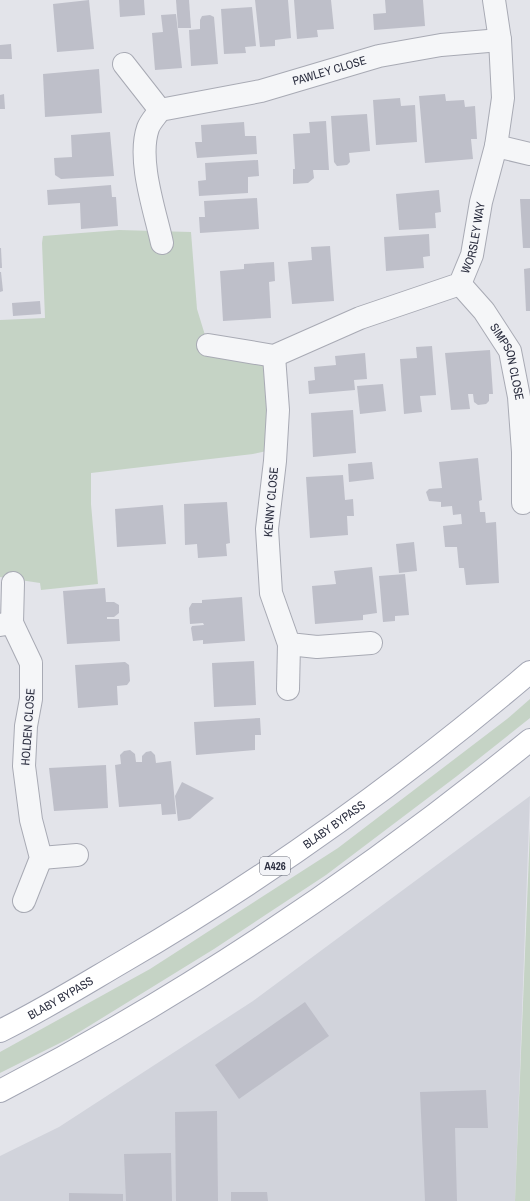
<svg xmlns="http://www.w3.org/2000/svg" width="530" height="1201" font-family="'Archivo Narrow',sans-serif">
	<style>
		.built { fill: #d1d3db }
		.green { fill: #c5d3c5 }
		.building { fill: #bebfc9 }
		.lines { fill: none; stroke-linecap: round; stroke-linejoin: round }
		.minor-casing { stroke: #a8aab4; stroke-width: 24 }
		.major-casing { stroke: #a3a6b4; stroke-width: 24 }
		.minor { stroke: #f5f6f8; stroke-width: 22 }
		.major { stroke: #fff; stroke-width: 22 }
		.labels { text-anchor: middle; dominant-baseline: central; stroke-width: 3; stroke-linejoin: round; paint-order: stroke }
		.shield { fill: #f2f3f7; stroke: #676a77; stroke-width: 1 }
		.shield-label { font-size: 11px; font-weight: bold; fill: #2c2f40 }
		.street-label { font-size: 12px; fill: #2c2f40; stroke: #f2f3f7 }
	</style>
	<rect width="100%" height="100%" fill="#e3e4ea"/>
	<polygon class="built" points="530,796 515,1201 0,1201 0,1156 59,1127 253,1001"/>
	<g class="green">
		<polygon points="119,230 191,232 197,309 208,345 274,356 276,449 253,454 91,473 91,504 98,584 41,590 40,583 0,577 0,320 45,318 42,243 43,236"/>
		<polygon points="530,699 530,718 457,776 326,875 214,949 68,1039 0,1073 0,1052 150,969 338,848 507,719"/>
		<polygon points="530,829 530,1201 515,1201"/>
	</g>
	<g class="building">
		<polygon points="89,0 94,49 57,52 53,4"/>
		<polygon points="119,0 144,0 145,15 120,17"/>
		<polygon points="176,0 189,0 191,28 178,28"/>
		<polygon points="255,0 288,0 291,38 275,40 275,46 260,47"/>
		<polygon points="294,0 331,0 334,29 317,30 318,37 297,39"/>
		<polygon points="385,0 423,0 425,26 374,30 373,14 386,13"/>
		<polygon points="252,7 256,46 245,47 246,53 224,54 221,9"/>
		<polygon points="176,14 182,68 155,70 152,33 163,32 161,15"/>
		<polygon points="210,15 214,17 218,64 191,66 189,30 200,29 200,20 202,16"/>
		<polygon points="11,44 12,59 0,59 0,45"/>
		<polygon points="99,69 102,113 45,117 43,74"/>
		<polygon points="4,94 5,109 0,109 0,95"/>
		<polygon points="445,94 446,101 464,100 465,107 475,106 477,139 471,139 473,159 425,163 419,96"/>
		<polygon points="400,98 401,106 415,105 417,142 376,145 373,100"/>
		<polygon points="367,114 370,151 349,153 350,162 347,165 337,166 334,162 331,116"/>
		<polygon points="326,121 329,170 313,170 314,178 308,183 293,184 293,169 295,169 293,134 310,133 309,122"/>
		<polygon points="244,122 245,136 256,136 257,154 197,158 195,142 202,142 201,125"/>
		<polygon points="110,132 114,176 61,179 55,175 54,158 72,157 71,135"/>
		<polygon points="258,160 259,176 248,177 248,193 199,196 198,181 206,180 205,163"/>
		<polygon points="111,185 112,197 116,197 118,226 81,229 80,203 48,205 47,190"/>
		<polygon points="439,190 441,212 435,213 436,228 399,230 396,194"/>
		<polygon points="257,198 259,229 200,233 199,217 205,217 204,201"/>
		<polygon points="520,199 530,199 530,248 523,248"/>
		<polygon points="429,234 430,256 423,257 424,268 386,271 384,237"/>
		<polygon points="330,246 334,301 292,304 288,262 312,260 311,247"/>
		<polygon points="0,248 1,248 2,268 0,268"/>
		<polygon points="274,262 275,281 269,282 271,318 223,321 220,271 244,269 244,264"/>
		<polygon points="530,268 530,311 526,311 524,269"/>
		<polygon points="0,272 1,272 3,291 0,292"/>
		<polygon points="40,301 41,314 13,316 12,303"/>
		<polygon points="432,346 436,395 420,396 422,412 404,414 400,359 417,358 416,347"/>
		<polygon points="490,350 493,394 489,394 489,401 486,404 478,405 474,402 473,394 468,394 470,409 451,410 445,353"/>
		<polygon points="365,353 367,379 354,380 355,390 309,394 308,381 315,380 314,367 336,365 335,356"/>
		<polygon points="383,384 386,411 360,414 357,386"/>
		<polygon points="353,410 356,453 313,457 311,413"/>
		<polygon points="478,458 482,500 479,501 480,512 485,512 486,523 496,522 499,583 466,585 464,568 459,568 457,547 445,547 443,526 462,524 461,514 453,515 452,506 441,507 441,502 429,501 426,492 429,489 442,488 439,462"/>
		<polygon points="372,462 374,479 349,482 348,464"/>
		<polygon points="343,475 345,500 353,499 354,516 347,516 348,535 310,538 306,477"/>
		<polygon points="227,502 230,543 226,544 227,556 198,558 197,544 185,545 184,504"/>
		<polygon points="163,505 166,544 117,547 115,509"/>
		<polygon points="414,542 417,571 399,573 396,544"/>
		<polygon points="372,567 377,613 363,615 363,620 315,624 312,586 336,584 334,571"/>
		<polygon points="405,574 409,615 395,616 395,621 383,622 379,576"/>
		<polygon points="105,588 106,602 114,602 119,605 119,613 114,617 107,617 107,619 119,619 120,641 67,644 63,591"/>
		<polygon points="242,597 245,641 203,644 203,640 193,641 191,628 192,626 204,625 203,623 190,624 189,608 192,603 202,603 202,600"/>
		<polygon points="254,661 256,705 214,707 212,663"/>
		<polygon points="125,662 129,665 130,681 127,685 117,686 118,705 78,708 75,665"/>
		<polygon points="260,718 261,735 255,735 255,750 196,755 194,722"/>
		<polygon points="130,750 135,754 136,762 142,762 142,756 146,752 151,751 155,755 156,763 171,761 176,814 162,815 161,804 119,807 115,765 121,764 120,755 124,751"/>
		<polygon points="106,765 108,808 54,811 49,768"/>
		<polygon points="182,782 214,798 190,819 178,821 175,796"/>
		<polygon points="305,1002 329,1036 239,1099 215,1065"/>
		<polygon points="486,1090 488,1128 455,1128 457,1201 425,1201 420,1092"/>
		<polygon points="217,1111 218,1201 176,1201 175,1112"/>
		<polygon points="171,1153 172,1201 126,1201 124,1154"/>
		<polygon points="231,1192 267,1192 268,1201 231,1201"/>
		<polygon points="69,1193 123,1194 123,1201 69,1201"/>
	</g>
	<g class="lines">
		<g class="minor-casing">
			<g id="minor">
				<polyline points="124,64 160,110"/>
				<polyline points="496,146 530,154"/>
				<path id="s1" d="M162 243C155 211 137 160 148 128 150 122 156 116 160 110L261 91 379 56 441 45 500 40"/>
				<path id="s2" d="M460 284 484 311 510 351 519 397 523 452V503"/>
				<path id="s3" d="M208 345 274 356 360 318 460 284 472 255 481 202 496 146 503 98 500 40 494 0"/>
				<polyline points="274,356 278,410 275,461 267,529 271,593 289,644 317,647 371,643"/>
				<polyline points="12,623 13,583"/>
				<polyline points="0,625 12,623 31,663 31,699 26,726 24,766 31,820 41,858 24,901"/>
				<polyline points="288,689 289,644"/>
				<polyline points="41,858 77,855"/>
			</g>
		</g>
		<g class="major-casing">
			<g id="major">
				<path id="s4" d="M0 1031C43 1010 83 985 124 961 268 877 403 780 530 672"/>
				<path d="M0 1091C189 993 365 874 530 740"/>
			</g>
		</g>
		<use href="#minor" class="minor"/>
		<use href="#major" class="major"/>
	</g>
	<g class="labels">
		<rect class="shield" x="260" y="857" width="30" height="18" rx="3"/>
		<g class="shield-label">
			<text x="275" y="866">A426</text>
		</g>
		<g class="street-label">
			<text stroke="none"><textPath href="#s1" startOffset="313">PAWLEY CLOSE</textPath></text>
			<text stroke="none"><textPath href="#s3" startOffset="315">WORSLEY WAY</textPath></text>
			<text stroke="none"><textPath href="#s2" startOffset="93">SIMPSON CLOSE</textPath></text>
			<text transform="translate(271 502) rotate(-85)">KENNY CLOSE</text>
			<text transform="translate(28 727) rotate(-86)">HOLDEN CLOSE</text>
			<text stroke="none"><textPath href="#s4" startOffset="393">BLABY BYPASS</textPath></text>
			<text stroke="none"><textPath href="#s4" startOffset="69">BLABY BYPASS</textPath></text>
		</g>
	</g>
</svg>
